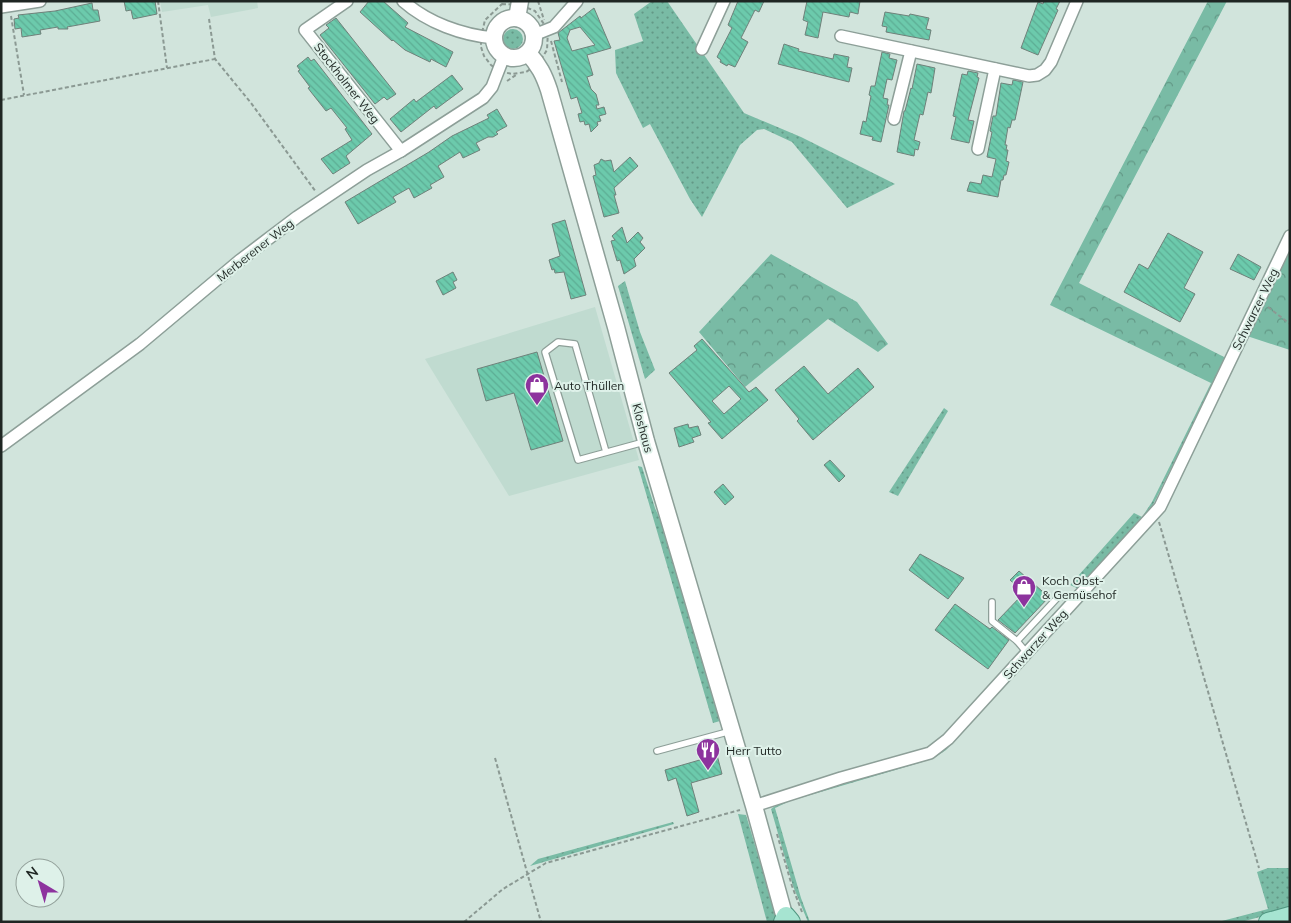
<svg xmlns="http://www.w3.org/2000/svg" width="1291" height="923" font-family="Mulish,sans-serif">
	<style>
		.built { fill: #c0dbd0 }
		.grass { fill: url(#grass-dots) }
		.forest { fill: url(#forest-crowns) }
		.building { fill: url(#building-back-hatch); stroke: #6f817a; fill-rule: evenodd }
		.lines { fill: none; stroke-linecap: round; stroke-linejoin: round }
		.lane-casing { stroke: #8d9f98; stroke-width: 8 }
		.street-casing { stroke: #8d9f98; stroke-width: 14 }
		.secondary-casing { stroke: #8d9f98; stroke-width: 19 }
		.primary-casing { stroke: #509680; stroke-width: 20 }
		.path { stroke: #8b9993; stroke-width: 2; stroke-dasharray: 4 2.5; stroke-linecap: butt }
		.lane { stroke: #fff; stroke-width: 5.5 }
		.street { stroke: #fff; stroke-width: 11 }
		.secondary { stroke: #fff; stroke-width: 16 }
		.primary { stroke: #a6e4d1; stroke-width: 18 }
		.labels { text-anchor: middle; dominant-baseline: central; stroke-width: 4; stroke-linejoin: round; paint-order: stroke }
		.street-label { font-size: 12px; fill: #1f2623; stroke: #def1e9 }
		.poi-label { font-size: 12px; fill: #1f2623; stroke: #def1e9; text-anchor: start }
	</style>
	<defs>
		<pattern id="grass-dots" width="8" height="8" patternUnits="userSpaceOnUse" patternTransform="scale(1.25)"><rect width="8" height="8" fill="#79bba5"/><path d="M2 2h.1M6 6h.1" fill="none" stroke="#639886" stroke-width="1.8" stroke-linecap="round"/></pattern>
		<pattern id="forest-crowns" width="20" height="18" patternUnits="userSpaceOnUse" patternTransform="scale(1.25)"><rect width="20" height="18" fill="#79bba5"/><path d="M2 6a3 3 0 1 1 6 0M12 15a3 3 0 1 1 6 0" fill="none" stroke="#639886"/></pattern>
		<pattern id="building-back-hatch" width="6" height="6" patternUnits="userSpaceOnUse" patternTransform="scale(1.25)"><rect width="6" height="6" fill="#6ccaac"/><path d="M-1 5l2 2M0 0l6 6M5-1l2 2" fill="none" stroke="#5dad94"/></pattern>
	</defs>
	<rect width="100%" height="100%" fill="#d1e4dc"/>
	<g class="built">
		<polygon points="160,1 257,1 258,8 211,17 208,5 162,12"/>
		<polygon points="595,307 639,460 509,496 425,359"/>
	</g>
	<g class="grass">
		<polygon points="652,1 667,1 744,113 801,137 895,184 847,208 792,142 764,129 757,130 740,145 702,217 690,199 650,124 643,128 616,73 615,50 643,41 634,14"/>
		<circle cx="513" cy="39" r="10"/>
		<polygon points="625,281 640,332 655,370 645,379 618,286"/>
		<polygon points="1211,383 1213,384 1152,507 1079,589 1070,585 1134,513 1142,517 1152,502"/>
		<polygon points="944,408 948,411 898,496 889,492"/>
		<polygon points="638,466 642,467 655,508 670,542 720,721 713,723"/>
		<polygon points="1093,588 946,750 934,758 919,763 790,801 775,808 801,898 810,922 808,922 793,886 771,809 778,804 787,801 880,773 935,755"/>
		<polygon points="738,814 746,815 778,922 767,922"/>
		<polygon points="673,822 674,824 530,866 538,859"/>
		<polygon points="1268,868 1290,868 1290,909 1241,922 1218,922 1268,909 1257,872"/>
	</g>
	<g class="forest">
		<polygon points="1208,1 1227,1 1079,283 1226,358 1213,384 1050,305"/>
		<polygon points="1290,246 1290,350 1247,336"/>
		<polygon points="771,254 857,302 888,344 878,352 828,319 745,387 699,332"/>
	</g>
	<g class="building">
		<polygon points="124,1 155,1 157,14 133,19 131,10 126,11"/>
		<polygon points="369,1 383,1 408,23 405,27 453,52 446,67 431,59 430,62 405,50 393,40 392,41 360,12"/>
		<polygon points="738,1 764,1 759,12 755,10 741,38 748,42 735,67 728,64 727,66 720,62 721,60 717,57 732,28 728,25"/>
		<polygon points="807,1 860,1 858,14 850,12 849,17 823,12 818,38 805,35 808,22 803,20"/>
		<polygon points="1044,1 1060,1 1056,9 1058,10 1038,55 1021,48 1038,2 1043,4"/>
		<polygon points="92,3 93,10 98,10 100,21 67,27 68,29 58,29 58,27 40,30 41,34 22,37 21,28 15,29 14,19 19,18 18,15 55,11"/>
		<path d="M594 8 611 48 587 55 593 75 587 77 591 89 596 94 599 105H596L597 109 604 107 606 114 599 116 601 121 597 122 598 125 591 132 589 124 585 125 584 121 580 122 578 114 582 113 577 97 571 99 554 41 560 40 558 33 580 16 581 18ZM580 27 595 45 572 51 567 38 570 30Z"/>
		<polygon points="885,12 909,16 910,14 929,18 926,29 931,30 929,40 886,32 887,27 882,26"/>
		<polygon points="336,18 396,94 387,100 384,97 375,104 320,35 329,28 326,25"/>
		<polygon points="784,44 799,49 798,51 833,59 834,54 849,57 847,67 852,68 849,82 778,64"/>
		<polygon points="882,52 890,54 889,58 897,60 892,80 887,79 883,98 888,99 887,105 889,105 881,142 872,140 873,137 860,134 863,121 866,122 871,96 869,95 871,86 875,86"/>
		<polygon points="308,57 311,61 314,59 372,134 346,156 350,163 333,174 321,159 352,140 345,129 347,128 331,108 326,111 311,92 308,88 310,87 298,71 300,70 297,66"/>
		<polygon points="917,64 935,68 931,93 928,92 923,115 920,114 914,140 920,142 918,150 915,149 914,156 897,152 904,111 905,111 911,88 912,89"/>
		<polygon points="968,71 978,73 977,77 979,78 968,120 974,121 969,143 951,139 956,117 953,116 962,74 967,75"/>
		<polygon points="452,75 463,89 436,109 434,106 401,132 390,119 414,99 416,102"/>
		<polygon points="1013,80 1023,82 1015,120 1012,120 1010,128 1008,127 1005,145 1007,145 1006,150 1008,150 1006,161 1009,162 1006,175 1004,175 1003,180 1001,180 998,197 967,191 970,182 981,184 983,175 992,177 996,159 987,157 992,132 990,131 993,116 996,116 1001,83 1012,85"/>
		<polygon points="497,109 507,126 496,132 498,134 493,137 488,137 476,143 480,150 463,158 460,152 438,166 444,177 430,185 432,188 414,198 409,188 393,197 396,202 358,224 345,202 429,152 452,136 489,118 487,115"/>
		<polygon points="630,157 638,166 614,188 616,195 614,195 619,213 604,217 593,176 596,175 594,165 599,163 601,159 605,161 611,160 614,172"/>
		<polygon points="565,220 586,295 571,299 564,272 555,273 554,269 552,270 549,260 560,256 552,224"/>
		<polygon points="622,227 627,243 638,232 643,238 640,242 645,248 634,259 636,266 624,274 620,260 617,261 611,241 615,240 612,236"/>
		<polygon points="1168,233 1203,252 1184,288 1195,294 1180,322 1124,292 1139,264 1148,269"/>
		<polygon points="1238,254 1261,267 1254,280 1230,269"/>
		<polygon points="453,272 457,280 453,282 456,288 443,295 436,281"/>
		<path d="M702 339 749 392 756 387 768 400 722 439 708 423 711 422 669 373 697 350 694 346ZM729 386 741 399 724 414 712 401Z"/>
		<polygon points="537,352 563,441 531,450 514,393 486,401 477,369"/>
		<polygon points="804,366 828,394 858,368 874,387 813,440 797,421 799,419 775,390"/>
		<polygon points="688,424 689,428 698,426 701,435 692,438 694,442 679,447 674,428"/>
		<polygon points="830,460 845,476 839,482 824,465"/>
		<polygon points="723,484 734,497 725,505 714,492"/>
		<polygon points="920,554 964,578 948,599 909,570"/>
		<polygon points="1019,571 1049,597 1015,633 998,620 1024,593 1010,580"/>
		<polygon points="955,604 990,629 992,627 1009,640 988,669 935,630"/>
		<polygon points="717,755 722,774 691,783 699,812 687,816 676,778 668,781 665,770"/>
	</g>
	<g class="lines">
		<g class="lane-casing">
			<g id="lane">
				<polyline points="606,452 575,344 558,342 545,352 578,460 644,442"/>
				<polyline points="992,602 992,621 1017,641 1027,653"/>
				<polyline points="1017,641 1059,596 1077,597"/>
				<polyline points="657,751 731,731"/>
			</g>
		</g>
		<g class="street-casing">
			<g id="street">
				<polyline points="347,1 305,30 401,151"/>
				<path d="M403 1C428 23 462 35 494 38"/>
				<polyline points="1,7 40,1"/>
				<polyline points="534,35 554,27 577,1"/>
				<polyline points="841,36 1029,76 1037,75 1045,70 1051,62 1077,1"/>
				<polyline points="702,49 724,1"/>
				<polyline points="894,119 911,51"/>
				<polyline points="978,149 995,69"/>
				<polyline points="1,446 140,344 239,261 297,217 367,170 401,151 483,98 492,87 504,56"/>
				<polyline points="754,806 841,778 930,753 948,739 1160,507 1290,236"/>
			</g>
		</g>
		<g class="secondary-casing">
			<g id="secondary">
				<polyline points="517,18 520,1"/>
				<circle cx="514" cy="38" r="20"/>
				<path d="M528 53C539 65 544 75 549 90L616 327 646 441 754 806 786 922"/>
			</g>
		</g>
		<g class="primary-casing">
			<g id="primary">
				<polyline points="783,922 786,916 791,922"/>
				<polyline points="1268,922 1290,916"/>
			</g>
		</g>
		<g class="path">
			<polyline points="158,1 167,68"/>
			<polyline points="538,1 544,20"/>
			<polygon points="502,4 520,5 535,11 548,30 547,50 538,64 526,72 512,74 499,71 491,65 484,56 481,47 481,37 485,20"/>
			<polyline points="11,16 24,95"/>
			<polyline points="209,19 215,59 251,103 316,192"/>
			<polyline points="551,41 562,82"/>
			<polyline points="507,81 516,75"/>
			<polyline points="1,100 215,59"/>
			<polyline points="1268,307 1290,324"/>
			<polyline points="1159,522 1259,868"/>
			<polyline points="495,758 541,922"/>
			<polyline points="777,834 792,886 802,912"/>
			<polyline points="464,922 503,889 546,863 740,810"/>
		</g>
		<use href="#lane" class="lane"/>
		<use href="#street" class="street"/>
		<use href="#secondary" class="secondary"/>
		<use href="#primary" class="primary"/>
	</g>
	<defs>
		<g id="shop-pin" transform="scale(1.25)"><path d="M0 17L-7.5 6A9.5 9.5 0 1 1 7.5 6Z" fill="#8d339e" stroke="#def1e9"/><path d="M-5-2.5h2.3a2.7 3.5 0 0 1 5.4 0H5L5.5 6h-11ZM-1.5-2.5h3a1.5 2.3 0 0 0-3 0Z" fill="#fff"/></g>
		<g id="restaurant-pin" transform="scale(1.25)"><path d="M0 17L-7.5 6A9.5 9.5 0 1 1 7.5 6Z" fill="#8d339e" stroke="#def1e9"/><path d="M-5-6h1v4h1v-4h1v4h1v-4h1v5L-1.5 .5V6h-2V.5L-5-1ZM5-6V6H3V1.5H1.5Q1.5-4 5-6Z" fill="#fff"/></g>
	</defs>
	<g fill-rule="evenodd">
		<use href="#shop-pin" x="537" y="385"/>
		<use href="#shop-pin" x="1024" y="587"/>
		<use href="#restaurant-pin" x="708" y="750"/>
	</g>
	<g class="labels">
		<g class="street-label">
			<text transform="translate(347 83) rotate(52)">Stockholmer Weg</text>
			<text transform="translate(255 250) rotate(-38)">Merberener Weg</text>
			<text transform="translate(1255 309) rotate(-64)">Schwarzer Weg</text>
			<text transform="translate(643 428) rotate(75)">Kloshaus</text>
			<text transform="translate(1035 644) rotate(-48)">Schwarzer Weg</text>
		</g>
		<g class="poi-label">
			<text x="554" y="385">Auto Thüllen</text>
			<text x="1042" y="580">Koch Obst-<tspan x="1042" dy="14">&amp; Gemüsehof</tspan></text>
			<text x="726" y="750">Herr Tutto</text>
		</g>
	</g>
	<rect width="1291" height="923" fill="none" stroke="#1f2623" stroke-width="5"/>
	<g transform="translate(40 883) rotate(322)"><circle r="24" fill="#def1e9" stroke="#92a09a"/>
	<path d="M0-4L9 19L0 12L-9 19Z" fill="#8d339e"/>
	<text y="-8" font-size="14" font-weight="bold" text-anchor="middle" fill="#1f2623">N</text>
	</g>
</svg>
